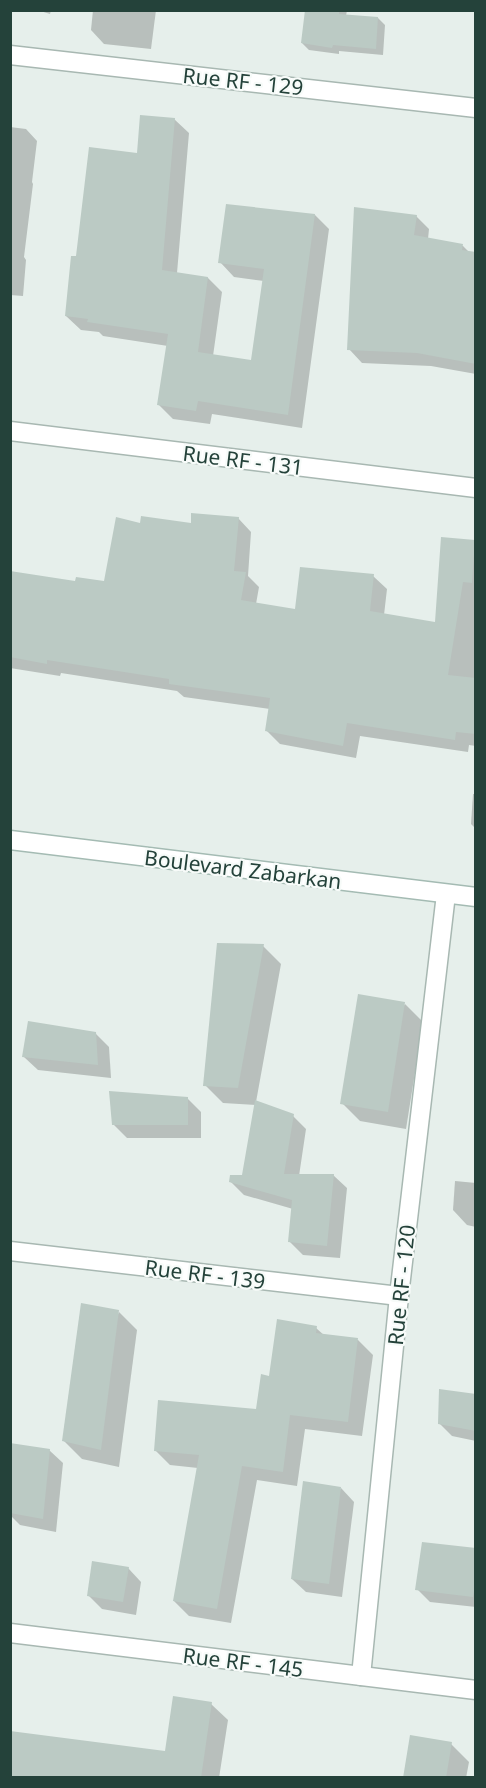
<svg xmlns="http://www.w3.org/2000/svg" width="486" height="1788" font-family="'Noto Sans',sans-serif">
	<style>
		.shadow { fill: #0003 }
		.building { fill: #bbcac4 }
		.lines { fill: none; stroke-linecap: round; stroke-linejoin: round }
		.street-casing { stroke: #a8b8b2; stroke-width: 21 }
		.secondary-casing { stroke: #a4bbb3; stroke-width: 21 }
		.street { stroke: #fff; stroke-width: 18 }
		.secondary { stroke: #fff; stroke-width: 18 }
		.labels { text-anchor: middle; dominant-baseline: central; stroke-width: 4.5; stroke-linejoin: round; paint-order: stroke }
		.street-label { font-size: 21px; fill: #24423a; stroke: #f7fbf9 }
	</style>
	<rect width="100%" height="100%" fill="#e6efeb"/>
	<g class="shadow">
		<polygon points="37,10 51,10 50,14"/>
		<polygon points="93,10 156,10 151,49 104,44 91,30"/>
		<polygon points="307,10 347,10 346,16 378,18 385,25 383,55 339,51 339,54 309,50 302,43"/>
		<polygon points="174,119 189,133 177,273 208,278 222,292 213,356 253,362 264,281 234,277 220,262 315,215 329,229 302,428 212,414 210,424 173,419 159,405 168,346 103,336 99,332 81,330 66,316 78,258 138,155"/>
		<polygon points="10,127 26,129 37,141 32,182 33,184 24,257 26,260 23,296 10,295"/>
		<polygon points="416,216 429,229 428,239 463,246 469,252 476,253 476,374 431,366 362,363 349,349"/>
		<polygon points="238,518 251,532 248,576 259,587 256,604 297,610 373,576 387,589 384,615 436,624 475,541 476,746 469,745 468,752 360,736 356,758 280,744 266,730 270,709 184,697 177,691 61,673 60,676 10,668 10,572 76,582 106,583 141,525 192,525"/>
		<polygon points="473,794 476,794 476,829 471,824"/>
		<polygon points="263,946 281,964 256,1102 293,1116 306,1129 299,1176 333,1175 347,1188 340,1258 303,1255 289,1241 293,1209 244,1195 231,1182 243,1177 256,1105 223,1103 205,1085"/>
		<polygon points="405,1004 423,1022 406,1129 360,1121 342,1103"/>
		<polygon points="95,1033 109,1047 111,1078 38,1070 24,1057"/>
		<polygon points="187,1098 201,1112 201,1138 127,1138 113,1124"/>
		<polygon points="455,1181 476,1183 476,1227 467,1225 453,1210"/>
		<polygon points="119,1312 137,1330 119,1467 82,1459 64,1441"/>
		<polygon points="316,1328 325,1336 358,1340 373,1355 362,1436 305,1429 297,1486 257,1480 231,1623 189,1616 174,1601 198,1468 170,1465 155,1450 258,1411 271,1377"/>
		<polygon points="476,1395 476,1441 452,1436 439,1423"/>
		<polygon points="10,1444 49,1450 63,1463 56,1532 20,1525 10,1515"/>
		<polygon points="341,1488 354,1502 342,1597 306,1592 292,1579"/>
		<polygon points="476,1549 476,1607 430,1602 417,1589"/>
		<polygon points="128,1568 141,1582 136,1615 102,1609 88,1595"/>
		<polygon points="211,1704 228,1720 219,1778 10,1778 166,1753"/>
		<polygon points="451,1744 469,1762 466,1778 404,1778"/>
	</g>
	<g class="building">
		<polygon points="305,10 339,10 339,14 378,17 376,49 333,45 332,48 301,43"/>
		<polygon points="140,115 175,118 162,270 208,277 198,352 251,360 264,269 218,263 226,204 315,214 288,415 198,401 196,411 157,405 168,334 87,322 88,319 65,316 71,256 76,256 89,147 137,153"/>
		<polygon points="354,207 417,215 414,235 463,244 462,250 476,252 476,364 417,353 347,350"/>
		<polygon points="191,513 239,517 234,571 246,572 241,600 295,609 300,567 374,574 370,611 435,622 441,537 475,540 472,583 463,582 448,675 476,678 476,734 456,732 455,740 347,723 343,746 265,731 270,698 169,684 169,679 47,660 47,664 10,657 10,571 75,581 76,577 104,581 116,517 140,523 141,516 191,523"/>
		<polygon points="217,943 264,944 238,1088 203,1086"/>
		<polygon points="358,994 405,1002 388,1112 340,1104"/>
		<polygon points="28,1021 96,1032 98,1065 22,1057"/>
		<polygon points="109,1091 188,1097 188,1125 112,1125"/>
		<polygon points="255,1100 294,1114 284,1174 334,1174 327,1246 288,1242 292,1200 229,1182 230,1175 242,1175"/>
		<polygon points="81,1303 119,1310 101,1450 62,1441"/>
		<polygon points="277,1319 317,1326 316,1333 358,1338 348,1422 290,1415 283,1472 242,1466 217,1609 173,1601 199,1455 154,1451 158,1400 256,1409 261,1374 269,1376"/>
		<polygon points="439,1389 476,1394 476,1431 438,1424"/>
		<polygon points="10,1443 50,1449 43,1519 10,1513"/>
		<polygon points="303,1481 341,1487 329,1584 291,1579"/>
		<polygon points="422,1542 476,1548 476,1580 473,1597 415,1590"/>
		<polygon points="92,1561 129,1567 123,1602 87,1596"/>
		<polygon points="173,1696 212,1702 201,1778 10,1778 10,1731 165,1751"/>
		<polygon points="410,1735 452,1742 446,1778 403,1778"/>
	</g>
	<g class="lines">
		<g class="street-casing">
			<g id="street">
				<polyline points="10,55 476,108"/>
				<polyline points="10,431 476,488"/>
				<polyline points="10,1251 399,1296"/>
				<polyline points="10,1633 476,1690"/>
				<polyline points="361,1676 399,1296 446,894"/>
			</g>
		</g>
		<g class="secondary-casing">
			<polyline id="secondary" points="10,840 476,897"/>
		</g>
		<use href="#street" class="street"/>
		<use href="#secondary" class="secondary"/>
	</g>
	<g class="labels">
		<g class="street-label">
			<text transform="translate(243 81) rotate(6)">Rue RF - 129</text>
			<text transform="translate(243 460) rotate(7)">Rue RF - 131</text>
			<text transform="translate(243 869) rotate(7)">Boulevard Zabarkan</text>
			<text transform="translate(205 1274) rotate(7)">Rue RF - 139</text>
			<text transform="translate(401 1285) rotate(-84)">Rue RF - 120</text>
			<text transform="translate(243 1662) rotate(7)">Rue RF - 145</text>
		</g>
	</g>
	<rect width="486" height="1788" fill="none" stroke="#24423a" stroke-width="24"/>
</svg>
